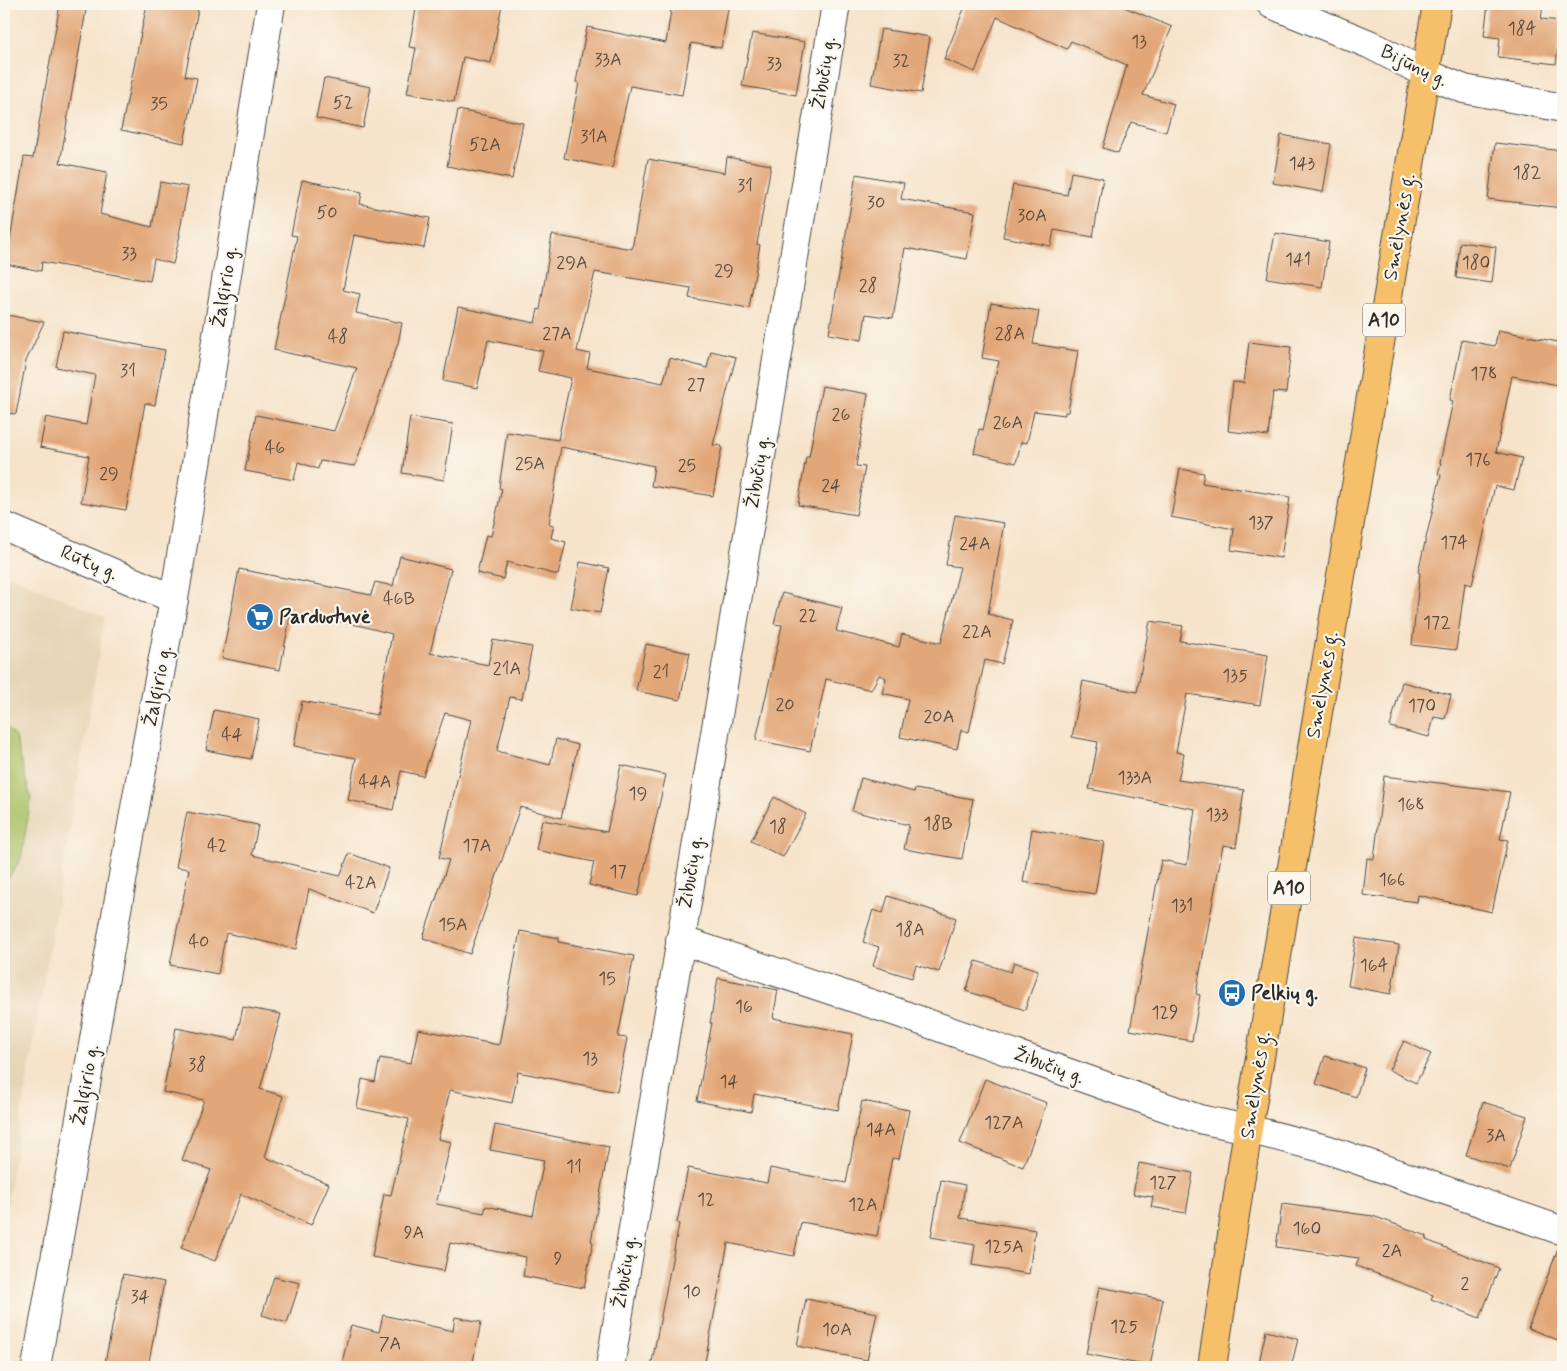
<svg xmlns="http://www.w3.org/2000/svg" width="1567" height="1371" font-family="Mynerve,sans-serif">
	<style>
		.built { fill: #e7d5b7 }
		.green { fill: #a9c065; stroke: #6a7648 }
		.building { fill: #e2a779 }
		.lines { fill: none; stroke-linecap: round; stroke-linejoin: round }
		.minor-casing { stroke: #494743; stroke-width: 30 }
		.highway-casing { stroke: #494743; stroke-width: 30 }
		.minor { stroke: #fff; stroke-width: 28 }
		.highway { stroke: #f6c06b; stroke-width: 28 }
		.labels { text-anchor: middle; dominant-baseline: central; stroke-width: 4.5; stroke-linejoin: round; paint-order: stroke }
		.number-label { font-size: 18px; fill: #594a3e }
		.shield { fill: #fbf7ec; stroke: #696865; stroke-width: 1 }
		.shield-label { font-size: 19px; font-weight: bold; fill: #2b2b2b }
		.street-label { font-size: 20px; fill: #2b2b2b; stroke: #fbf7ec }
		.poi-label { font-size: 20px; font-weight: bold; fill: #2b2b2b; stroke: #fbf7ec; text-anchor: start }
	</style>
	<rect width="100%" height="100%" fill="#fbf7ec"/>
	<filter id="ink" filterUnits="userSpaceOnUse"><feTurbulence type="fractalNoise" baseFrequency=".02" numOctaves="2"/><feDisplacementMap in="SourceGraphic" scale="10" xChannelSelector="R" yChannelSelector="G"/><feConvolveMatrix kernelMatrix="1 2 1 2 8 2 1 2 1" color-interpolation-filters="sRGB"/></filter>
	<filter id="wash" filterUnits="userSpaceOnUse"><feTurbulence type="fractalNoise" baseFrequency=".0096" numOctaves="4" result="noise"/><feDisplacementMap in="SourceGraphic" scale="20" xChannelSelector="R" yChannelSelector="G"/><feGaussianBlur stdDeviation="1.12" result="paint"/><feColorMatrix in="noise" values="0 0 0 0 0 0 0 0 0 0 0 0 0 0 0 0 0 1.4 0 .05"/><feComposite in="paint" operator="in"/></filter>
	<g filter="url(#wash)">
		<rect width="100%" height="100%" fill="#f6e3ca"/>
		<polygon class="built" points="4,573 105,617 4,1219"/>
		<polygon class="green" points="4,724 15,737 31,799 21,859 4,885"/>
		<g id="blocks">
			<g class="building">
				<polygon points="60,4 87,4 60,163 107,172 100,214 152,227 160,182 188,187 179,235 180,235 173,264 154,259 150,281 42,262 41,271 6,264 24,157 33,158"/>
				<polygon points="147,4 199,4 185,76 197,78 184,143 121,130"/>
				<polygon points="417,4 502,4 491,63 463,57 454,102 407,93 416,48 409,47"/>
				<polygon points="672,4 729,4 721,48 691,43 682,95 630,86 612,168 564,158 579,83 576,82 587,27 666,43"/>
				<polygon points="966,4 1117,4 1172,27 1143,95 1174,104 1166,132 1131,122 1118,153 1103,148 1127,65 1071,41 1067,49 997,17 975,72 944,59"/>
				<polygon points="1488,4 1543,4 1541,19 1561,21 1556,64 1498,57 1500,38 1484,36"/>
				<polygon points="881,29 930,37 921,93 871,84"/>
				<polygon points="752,33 805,42 796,95 742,86"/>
				<polygon points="324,78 371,87 363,128 316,118"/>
				<polygon points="458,110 523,123 512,179 447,166"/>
				<polygon points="1281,135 1331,144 1323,192 1273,183"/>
				<polygon points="1495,143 1563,151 1563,196 1562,208 1488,199"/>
				<polygon points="727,157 771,165 757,244 760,245 749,308 689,298 691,288 595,272 577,351 590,354 587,368 663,383 670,358 707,368 711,351 736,357 713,445 722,446 713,496 651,486 654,466 561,447 549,524 554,525 551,538 566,542 558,575 507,562 503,579 477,573 486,535 491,536 502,489 499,488 507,432 558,440 571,378 538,371 543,351 488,340 477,388 443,381 458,307 535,323 538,309 540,310 552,235 632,249 648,159 725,173"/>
				<polygon points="1071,172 1103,178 1093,237 1054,230 1051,246 1003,237 1013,185 1067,195"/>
				<polygon points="856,174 904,183 901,199 975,212 967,259 905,248 893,318 866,314 862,340 829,334"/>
				<polygon points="302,180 362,192 360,204 430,218 424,248 354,235 343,290 360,294 356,313 402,323 398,343 355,466 320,461 318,469 298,462 294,480 245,471 256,415 334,431 357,368 274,350 297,236 291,235"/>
				<polygon points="1275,233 1329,242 1322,287 1267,278"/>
				<polygon points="1460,242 1496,247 1492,283 1456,278"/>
				<polygon points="991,303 1039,311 1033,344 1078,351 1068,412 1065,412 1065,415 1034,411 1027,443 1021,442 1016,463 974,453 979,429 983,430 999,361 982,358"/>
				<polygon points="7,315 44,322 26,361 16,414 4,413 4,333"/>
				<polygon points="1498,330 1563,343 1563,386 1512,376 1496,452 1522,458 1514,490 1495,486 1472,585 1465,583 1456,650 1412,645 1420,573 1418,572 1441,475 1438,474 1441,463 1440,463 1453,401 1450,400 1462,340 1495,346"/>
				<polygon points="63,331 165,350 155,405 145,403 126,510 81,502 89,456 40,447 46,417 86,425 95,375 56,367"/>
				<polygon points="1249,342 1291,347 1286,393 1273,392 1268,436 1228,431 1233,382 1244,383"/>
				<polygon points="822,386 868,394 856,466 865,467 856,515 798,505 806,457 809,457"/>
				<polygon points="410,417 453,424 444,480 402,473"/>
				<polygon points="1180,469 1204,473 1202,483 1290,497 1281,558 1231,550 1234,529 1171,517"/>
				<polygon points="955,515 1004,523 988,614 1013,620 1002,664 985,660 969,732 961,730 957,749 900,737 908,699 882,693 886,678 879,675 871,690 826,679 810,751 756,740 782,625 774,624 782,593 842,608 836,631 899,647 902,634 941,643 960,567 946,565"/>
				<polygon points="400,556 451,569 430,653 488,665 493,640 532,647 522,699 510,697 497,751 550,765 556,739 578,745 561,818 520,807 470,954 423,938 449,860 439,858 471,720 445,713 423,776 401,771 393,810 348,800 356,758 294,746 302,701 377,715 392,634 362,626 291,612 280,670 222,658 239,569 371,595 375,582 393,586"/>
				<polygon points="580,562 609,568 600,613 571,608"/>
				<polygon points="1150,621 1183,626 1180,641 1268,655 1260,705 1187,694 1176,752 1184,754 1178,780 1244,790 1236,847 1223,845 1196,994 1200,995 1192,1041 1130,1030 1161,860 1187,865 1195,809 1089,789 1098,742 1072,737 1083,681 1137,692"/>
				<polygon points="646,644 690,653 680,700 636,691"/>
				<polygon points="1402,682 1451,695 1445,719 1434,717 1429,737 1390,727"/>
				<polygon points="214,710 259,719 251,759 206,750"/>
				<polygon points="621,765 666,775 638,896 589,885 594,862 536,850 542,820 607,832"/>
				<polygon points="1384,776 1510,792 1500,839 1508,840 1492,912 1418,895 1417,902 1363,895 1367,858 1374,859"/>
				<polygon points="861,778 914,792 915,789 973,799 962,859 904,849 909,825 852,811"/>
				<polygon points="774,797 806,814 783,857 751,841"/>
				<polygon points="187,812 258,825 252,855 340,876 349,853 389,868 373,913 309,889 296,949 226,933 218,974 170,965 189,869 176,867"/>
				<polygon points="1032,829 1104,842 1095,894 1023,882"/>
				<polygon points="888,896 956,918 939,972 916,965 912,978 873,966 879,947 863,942 873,910 883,913"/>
				<polygon points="520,931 559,938 558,942 634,956 618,1037 627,1038 617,1092 518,1072 512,1103 450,1090 438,1139 451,1142 436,1204 484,1213 486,1206 533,1216 544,1160 490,1150 495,1125 609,1147 591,1241 593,1242 584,1288 523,1276 526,1257 450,1243 444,1271 372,1257 384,1194 391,1195 409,1119 357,1108 362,1079 375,1082 380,1058 411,1063 418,1029 499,1045"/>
				<polygon points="1356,938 1399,945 1391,994 1348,986"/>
				<polygon points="976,961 1011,972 1014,962 1038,970 1025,1010 966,991"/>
				<polygon points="718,978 778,990 773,1018 853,1034 838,1110 754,1094 751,1112 697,1101 712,1023 710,1023"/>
				<polygon points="243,1007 281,1014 260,1089 283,1096 265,1157 329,1184 311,1225 241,1194 215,1261 181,1248 211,1170 182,1160 204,1100 163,1092 176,1028 236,1040"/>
				<polygon points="1404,1041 1431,1054 1416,1083 1389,1070"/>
				<polygon points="1325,1056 1365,1068 1356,1097 1316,1084"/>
				<polygon points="985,1079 1047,1103 1023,1167 960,1143"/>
				<polygon points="862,1101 909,1110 899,1159 892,1158 877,1236 801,1222 794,1256 728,1243 704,1367 651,1367 679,1224 677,1223 688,1168 767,1183 770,1168 846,1183"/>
				<polygon points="1483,1102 1527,1116 1510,1169 1466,1155"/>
				<polygon points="1139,1163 1193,1173 1186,1213 1151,1207 1153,1197 1133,1194"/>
				<polygon points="941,1180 965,1185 960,1218 1035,1230 1029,1274 972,1265 975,1245 931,1237"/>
				<polygon points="1282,1204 1373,1216 1427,1236 1426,1240 1499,1268 1480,1318 1431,1299 1433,1295 1356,1266 1359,1258 1276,1247"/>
				<polygon points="1559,1246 1563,1246 1563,1342 1528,1328"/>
				<polygon points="123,1274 164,1282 148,1367 104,1367"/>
				<polygon points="274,1277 300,1283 287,1323 262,1315"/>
				<polygon points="1099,1287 1163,1299 1150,1366 1086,1354"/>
				<polygon points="806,1299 877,1313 867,1360 797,1346"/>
				<polygon points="383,1315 453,1331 455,1317 481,1322 472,1367 341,1367 351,1325 379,1332"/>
				<polygon points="1266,1331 1298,1339 1291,1367 1258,1367"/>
			</g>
		</g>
	</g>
	<g filter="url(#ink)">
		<use href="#blocks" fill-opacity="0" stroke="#494743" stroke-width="1"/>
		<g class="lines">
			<g class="minor-casing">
				<g id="minor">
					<polyline points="1271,4 1369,44 1425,73 1464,89 1563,108"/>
					<polyline points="4,526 174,599"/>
					<polyline points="680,940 896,1012 1199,1119 1248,1129 1326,1149 1563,1231"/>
					<polyline points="36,1367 138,791 174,599 271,4"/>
					<polyline points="610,1367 836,4"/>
				</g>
			</g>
			<g class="highway-casing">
				<polyline id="highway" points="1212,1367 1248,1129 1437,4"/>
			</g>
			<use href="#minor" class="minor"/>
			<use href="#highway" class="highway"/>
		</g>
	</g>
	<defs>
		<g id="supermarket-disc" transform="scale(1.4375)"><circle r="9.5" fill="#1f6fb2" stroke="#fbf7ec"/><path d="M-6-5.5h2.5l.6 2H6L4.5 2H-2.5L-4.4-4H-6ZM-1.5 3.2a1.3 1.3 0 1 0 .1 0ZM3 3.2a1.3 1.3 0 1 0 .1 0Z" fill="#fff"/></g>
		<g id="bus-disc" transform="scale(1.4375)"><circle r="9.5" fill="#1f6fb2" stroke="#fbf7ec"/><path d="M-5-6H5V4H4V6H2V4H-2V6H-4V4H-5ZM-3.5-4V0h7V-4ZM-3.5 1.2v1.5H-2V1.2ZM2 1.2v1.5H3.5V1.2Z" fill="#fff"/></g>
	</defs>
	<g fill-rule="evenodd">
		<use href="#supermarket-disc" x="260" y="617"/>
		<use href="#bus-disc" x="1232" y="993"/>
	</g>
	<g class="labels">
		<g class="number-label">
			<text x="1522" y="29">184</text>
			<text x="1139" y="42">13</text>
			<text x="608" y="60">33A</text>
			<text x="901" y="61">32</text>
			<text x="774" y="64">33</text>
			<text x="343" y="103">52</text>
			<text x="159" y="104">35</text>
			<text x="594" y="137">31A</text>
			<text x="485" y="145">52A</text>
			<text x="1302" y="164">143</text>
			<text x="1527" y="173">182</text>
			<text x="745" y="186">31</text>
			<text x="876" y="203">30</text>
			<text x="327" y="213">50</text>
			<text x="1032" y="216">30A</text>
			<text x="129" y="254">33</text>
			<text x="1298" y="260">141</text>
			<text x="572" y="263">29A</text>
			<text x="1476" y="263">180</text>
			<text x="724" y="271">29</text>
			<text x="868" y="286">28</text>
			<text x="557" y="334">27A</text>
			<text x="1010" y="334">28A</text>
			<text x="338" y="337">48</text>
			<text x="128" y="371">31</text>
			<text x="1484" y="374">178</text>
			<text x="696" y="385">27</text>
			<text x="841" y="415">26</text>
			<text x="1008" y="423">26A</text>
			<text x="275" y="448">46</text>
			<text x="1478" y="460">176</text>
			<text x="530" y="464">25A</text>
			<text x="687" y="466">25</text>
			<text x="109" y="474">29</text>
			<text x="831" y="486">24</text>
			<text x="1261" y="523">137</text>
			<text x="1454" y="543">174</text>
			<text x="975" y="544">24A</text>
			<text x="399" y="599">46B</text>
			<text x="808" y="616">22</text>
			<text x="1437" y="623">172</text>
			<text x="977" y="632">22A</text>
			<text x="507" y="669">21A</text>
			<text x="661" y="672">21</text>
			<text x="1235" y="676">135</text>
			<text x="785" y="705">20</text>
			<text x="1422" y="706">170</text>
			<text x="939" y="717">20A</text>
			<text x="232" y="735">44</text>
			<text x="1135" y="778">133A</text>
			<text x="375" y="782">44A</text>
			<text x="638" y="794">19</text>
			<text x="1411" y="805">168</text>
			<text x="1217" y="815">133</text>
			<text x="938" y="824">18B</text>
			<text x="778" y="827">18</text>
			<text x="217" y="846">42</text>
			<text x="477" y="846">17A</text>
			<text x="618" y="872">17</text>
			<text x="1392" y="880">166</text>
			<text x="361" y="883">42A</text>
			<text x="1182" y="906">131</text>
			<text x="453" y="925">15A</text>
			<text x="910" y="930">18A</text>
			<text x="199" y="942">40</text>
			<text x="1374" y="966">164</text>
			<text x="607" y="979">15</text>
			<text x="744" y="1007">16</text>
			<text x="1165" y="1013">129</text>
			<text x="590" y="1059">13</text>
			<text x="197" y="1065">38</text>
			<text x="729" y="1082">14</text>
			<text x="1004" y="1123">127A</text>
			<text x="881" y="1130">14A</text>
			<text x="1496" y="1136">3A</text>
			<text x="574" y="1167">11</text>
			<text x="1163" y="1183">127</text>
			<text x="706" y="1200">12</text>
			<text x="863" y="1205">12A</text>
			<text x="1307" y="1229">160</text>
			<text x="414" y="1233">9A</text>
			<text x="1004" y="1247">125A</text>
			<text x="1392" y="1251">2A</text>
			<text x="558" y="1259">9</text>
			<text x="1465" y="1284">2</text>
			<text x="692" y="1292">10</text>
			<text x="140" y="1297">34</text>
			<text x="1124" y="1327">125</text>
			<text x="837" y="1330">10A</text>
			<text x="390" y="1344">7A</text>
		</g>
		<g class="shield">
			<rect x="1363" y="303.5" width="42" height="33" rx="4"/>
			<rect x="1268" y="871.5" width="42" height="33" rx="4"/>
		</g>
		<g class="shield-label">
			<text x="1384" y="320">A10</text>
			<text x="1289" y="888">A10</text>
		</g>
		<g class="street-label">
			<text transform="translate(1414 66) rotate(26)">Bijūnų g.</text>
			<text transform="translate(824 73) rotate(-81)">Žibučių g.</text>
			<text transform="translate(1400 227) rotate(-80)">Smėlynės g.</text>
			<text transform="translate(225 287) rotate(-81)">Žalgirio g.</text>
			<text transform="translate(758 472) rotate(-81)">Žibučių g.</text>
			<text transform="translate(89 563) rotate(23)">Rūtų g.</text>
			<text transform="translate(1323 685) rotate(-80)">Smėlynės g.</text>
			<text transform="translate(158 686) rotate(-79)">Žalgirio g.</text>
			<text transform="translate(691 872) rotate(-81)">Žibučių g.</text>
			<text transform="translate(1049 1066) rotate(20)">Žibučių g.</text>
			<text transform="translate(86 1085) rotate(-80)">Žalgirio g.</text>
			<text transform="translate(1256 1085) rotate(-81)">Smėlynės g.</text>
			<text transform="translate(625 1272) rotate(-81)">Žibučių g.</text>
		</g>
		<g class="poi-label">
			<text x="279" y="617">Parduotuvė</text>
			<text x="1251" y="993">Pelkių g.</text>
		</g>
	</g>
	<rect width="1567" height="1371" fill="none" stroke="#fbf7ec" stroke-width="20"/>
</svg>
